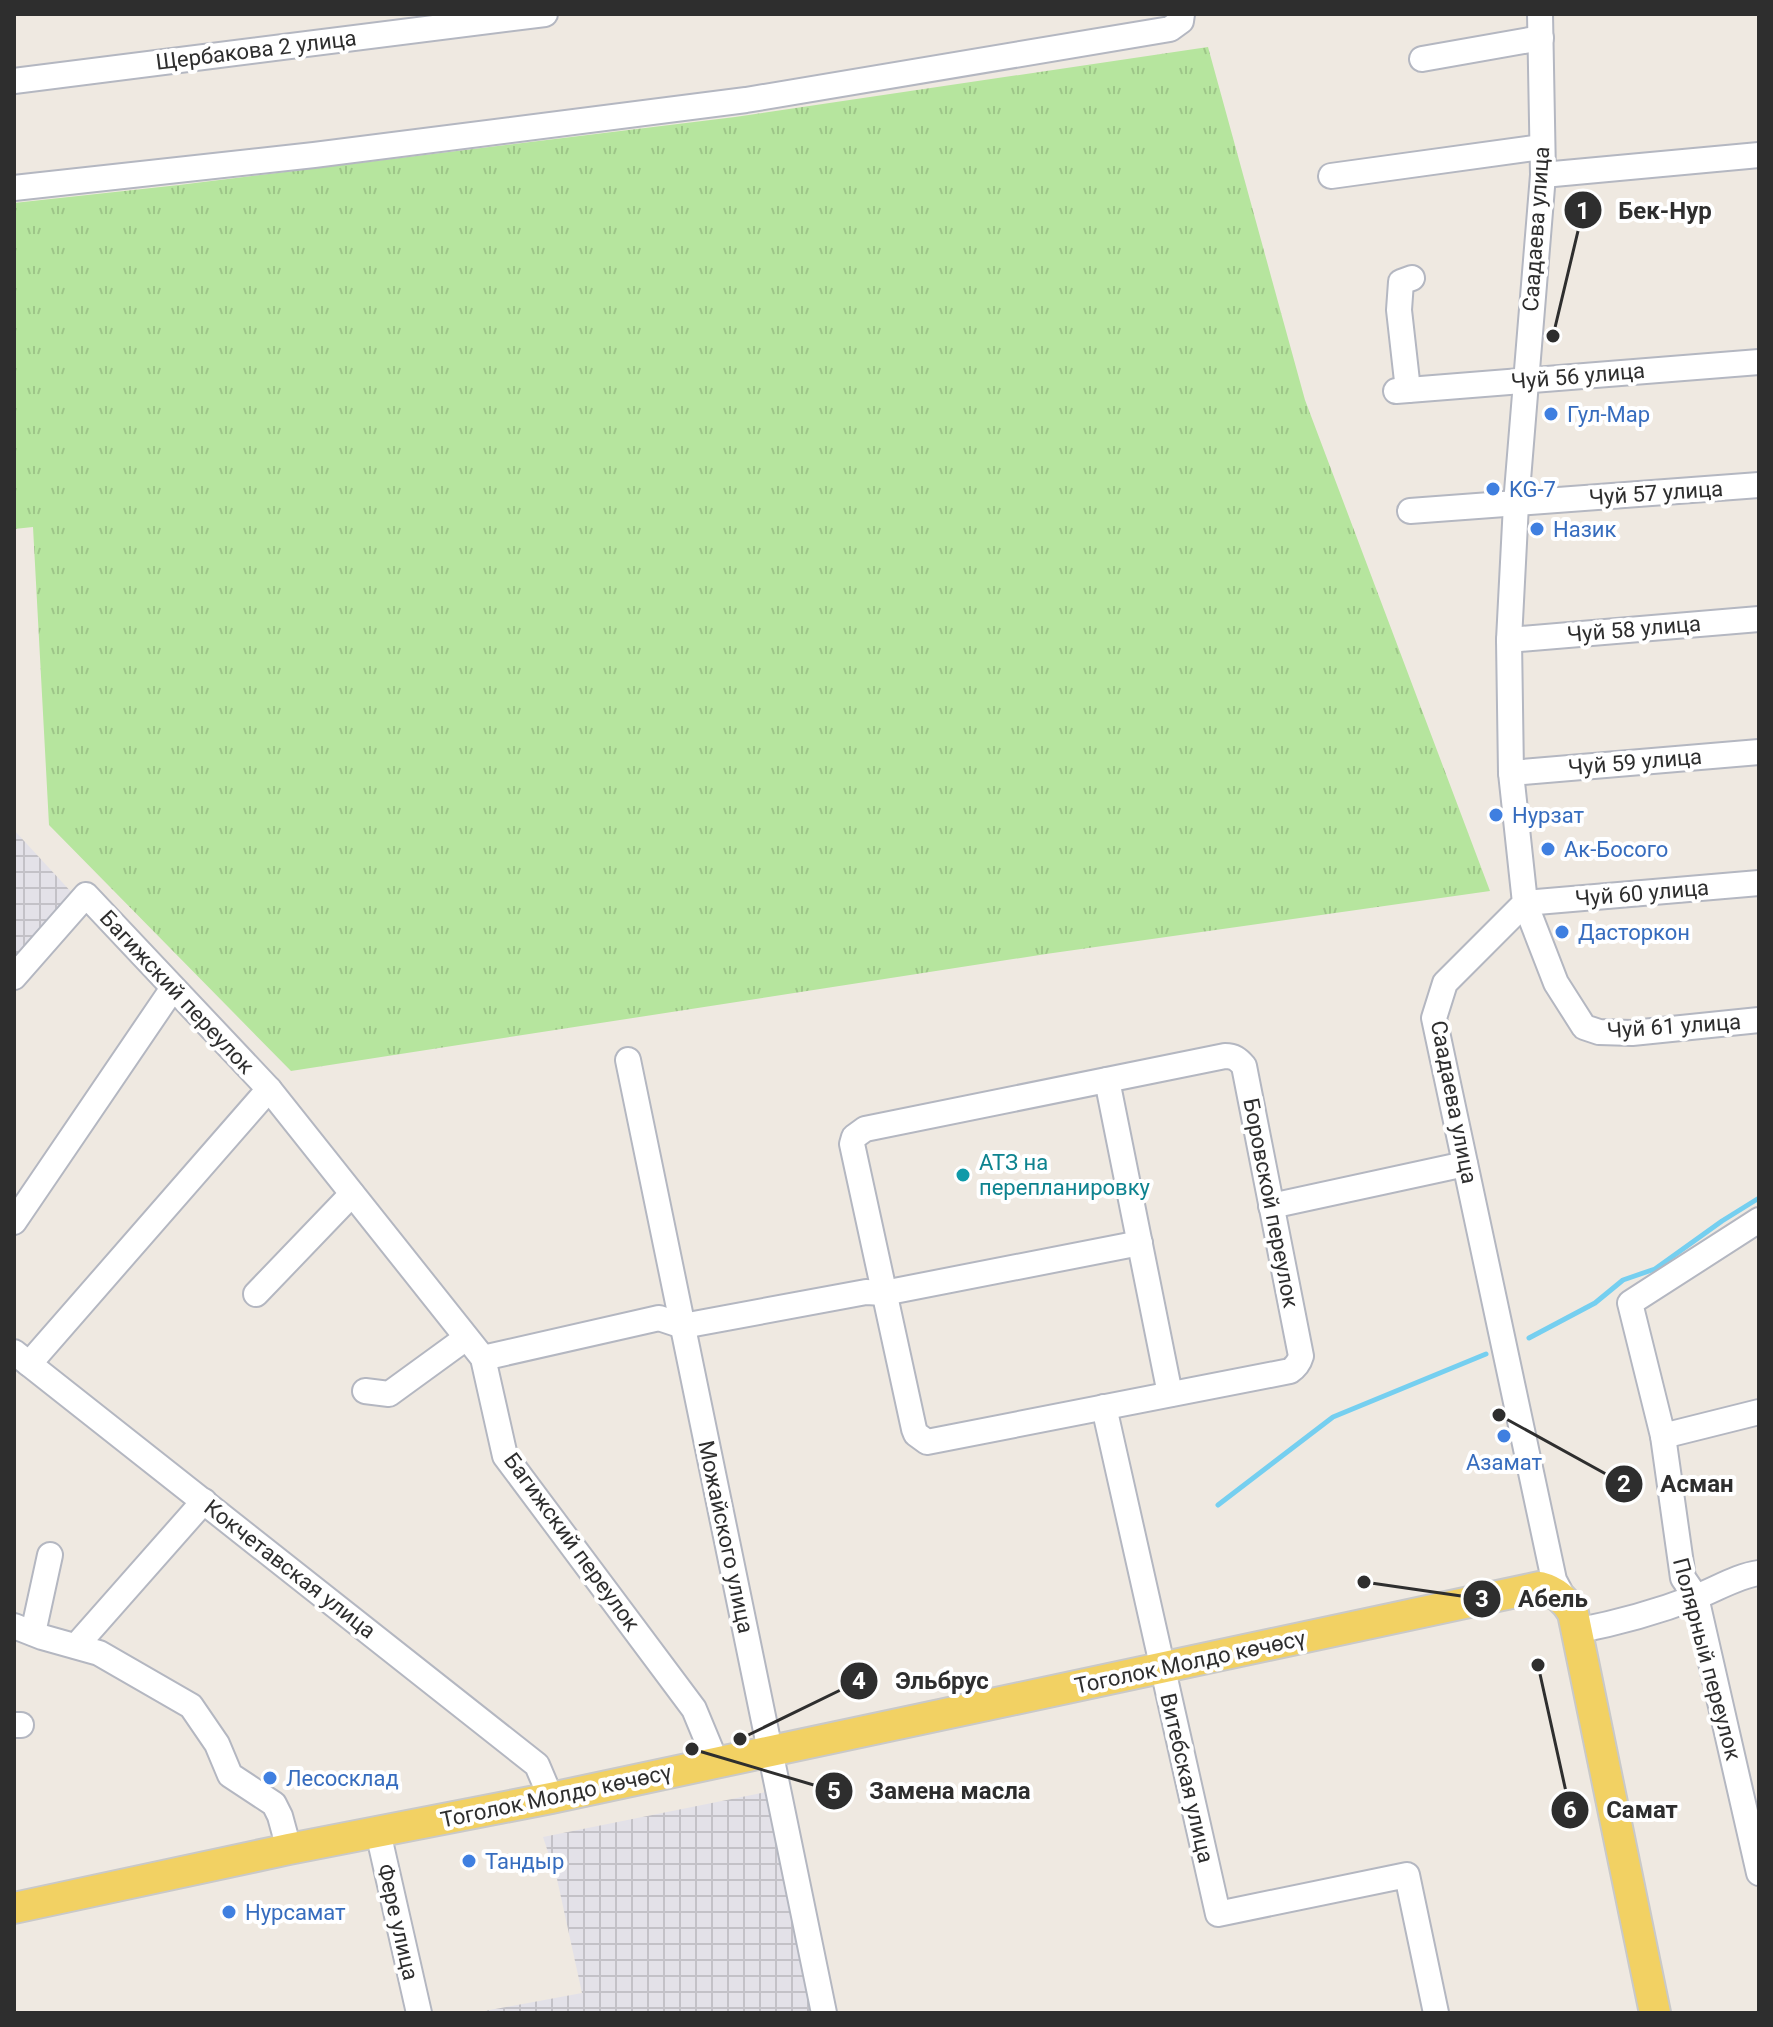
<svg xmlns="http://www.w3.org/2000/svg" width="1773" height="2027" font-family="Roboto,sans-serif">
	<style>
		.industrial { fill: url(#industrial-grid) }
		.grass { fill: url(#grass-tufts) }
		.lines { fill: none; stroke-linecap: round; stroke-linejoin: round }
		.stream { stroke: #75cff0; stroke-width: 5 }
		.minor-casing { stroke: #b4b7c1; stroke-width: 28 }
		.major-casing { stroke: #c9c9c9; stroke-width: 34 }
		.minor { stroke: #fff; stroke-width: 24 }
		.major { stroke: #f2d163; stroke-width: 30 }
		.shop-dot { fill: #3f7fe0; stroke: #fff; stroke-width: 3 }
		.culture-dot { fill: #0f9aa8; stroke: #fff; stroke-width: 3 }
		.labels { text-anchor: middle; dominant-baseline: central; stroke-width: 8; stroke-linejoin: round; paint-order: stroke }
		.street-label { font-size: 22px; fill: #2e2e2e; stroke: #fff }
		.shop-label { font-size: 22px; fill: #366cbe; stroke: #fff; text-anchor: start }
		.culture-label { font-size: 22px; fill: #0d838f; stroke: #fff; text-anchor: start }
		.leader { fill: none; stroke: #2e2e2e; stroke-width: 3 }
		.callout-dot { fill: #2e2e2e; stroke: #fff; stroke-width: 3 }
		.mark-label { font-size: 24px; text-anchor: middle; font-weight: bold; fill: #fff }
		.callout-label { font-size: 24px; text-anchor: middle; font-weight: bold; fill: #2e2e2e; stroke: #fff; stroke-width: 8; stroke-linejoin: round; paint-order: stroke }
	</style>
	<defs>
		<pattern id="industrial-grid" width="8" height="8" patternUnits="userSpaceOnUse" patternTransform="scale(2)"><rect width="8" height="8" fill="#e3e1e8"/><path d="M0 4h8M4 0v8" fill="none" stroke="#c3c1c7"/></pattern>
		<pattern id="grass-tufts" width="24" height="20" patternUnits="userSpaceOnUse" patternTransform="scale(2)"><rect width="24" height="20" fill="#b6e59e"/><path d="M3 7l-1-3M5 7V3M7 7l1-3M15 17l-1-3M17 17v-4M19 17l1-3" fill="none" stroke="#9dc588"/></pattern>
	</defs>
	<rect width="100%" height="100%" fill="#efe9e1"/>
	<g class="industrial">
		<polygon points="14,830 74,895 14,960"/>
		<polygon points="771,1791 814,2013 474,2013 582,1993 557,1879 543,1837"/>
	</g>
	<polygon class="grass" points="1208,47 1305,400 1490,891 1046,954 291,1071 49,825 33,527 14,529 14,203 179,185 735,117"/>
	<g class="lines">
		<g class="stream">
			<polyline points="1529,1338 1595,1303 1623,1280 1655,1269 1722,1221 1759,1198"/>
			<polyline points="1218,1505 1333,1417 1486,1354"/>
		</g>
		<g class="minor-casing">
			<g id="minor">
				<polyline points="1540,14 1543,175 1516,504 1509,640 1511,773 1525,903 1445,983 1434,1018 1554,1580 1564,1599"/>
				<polyline points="1422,59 1541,38"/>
				<polyline points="14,81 545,14"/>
				<polyline points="1543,175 1759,155"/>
				<polyline points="1331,176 1542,147"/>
				<polyline points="14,188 314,155 746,100 1170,29 1181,21 1182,14"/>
				<polyline points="1408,390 1399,310 1401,282 1412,278"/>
				<polyline points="1396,391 1759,362"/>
				<polyline points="1410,511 1759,485"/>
				<polyline points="1509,640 1759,619"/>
				<polyline points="1511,773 1759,752"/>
				<polyline points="1759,883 1525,903 1556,983 1584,1027 1599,1032 1632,1033 1759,1020"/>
				<polyline points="14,977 86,895 269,1089 483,1358 505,1456 694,1709 716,1762"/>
				<path d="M1225 1056C1234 1056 1238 1059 1244 1066L1301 1356C1299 1363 1296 1367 1290 1371L927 1442 916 1434 914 1429 852 1144 854 1137 865 1129Z"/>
				<polyline points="628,1060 824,2013"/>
				<polyline points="1107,1080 1170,1394"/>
				<polyline points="1271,1206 1465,1164"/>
				<polyline points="1759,1220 1630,1303 1663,1436 1683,1578 1696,1597 1759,1873"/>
				<polyline points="14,1222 173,988"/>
				<polyline points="256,1294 352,1194"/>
				<polyline points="14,1352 537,1765 551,1798"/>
				<polyline points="483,1358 659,1318 683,1326 866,1292 884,1293 1140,1243"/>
				<polyline points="29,1364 269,1089"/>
				<polyline points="365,1391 389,1394 466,1338"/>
				<polyline points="1104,1407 1218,1914 1407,1875 1436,2013"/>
				<polyline points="1663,1436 1759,1412"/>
				<polyline points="14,1626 42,1637 99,1653 191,1706 217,1744 230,1775 274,1804 280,1816 289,1849"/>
				<path d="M1576 1631C1617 1623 1657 1612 1696 1597 1717 1589 1737 1576 1759 1573"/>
				<polyline points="33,1633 50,1555"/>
				<polyline points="76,1646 204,1501"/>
				<polyline points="14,1725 21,1725"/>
				<polyline points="378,1832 419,2013"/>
			</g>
		</g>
		<g class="major-casing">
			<path id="major" d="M14 1908 289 1849 551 1798 1540 1587C1555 1591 1565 1599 1573 1613L1655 2013"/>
		</g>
		<use href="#minor" class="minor"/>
		<use href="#major" class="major"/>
	</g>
	<g class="shop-dot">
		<circle cx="1551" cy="414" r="8"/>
		<circle cx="1493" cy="489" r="8"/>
		<circle cx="1537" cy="529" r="8"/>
		<circle cx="1496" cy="815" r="8"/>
		<circle cx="1548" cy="849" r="8"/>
		<circle cx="1562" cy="932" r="8"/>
		<circle cx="1504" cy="1436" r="8"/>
		<circle cx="270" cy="1778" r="8"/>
		<circle cx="469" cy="1861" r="8"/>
		<circle cx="229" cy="1912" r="8"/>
	</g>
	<circle class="culture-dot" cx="963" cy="1175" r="8"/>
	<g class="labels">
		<g class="street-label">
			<text transform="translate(256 50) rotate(-7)">Щербакова 2 улица</text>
			<text transform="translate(1536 229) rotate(-86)">Саадаева улица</text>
			<text transform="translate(1578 376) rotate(-5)">Чуй 56 улица</text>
			<text transform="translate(1656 493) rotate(-4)">Чуй 57 улица</text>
			<text transform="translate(1634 629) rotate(-5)">Чуй 58 улица</text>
			<text transform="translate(1635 762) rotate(-5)">Чуй 59 улица</text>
			<text transform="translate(1642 893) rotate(-5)">Чуй 60 улица</text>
			<text transform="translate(177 992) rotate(47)">Багижский переулок</text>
			<text transform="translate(1674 1026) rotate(-4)">Чуй 61 улица</text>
			<text transform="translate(1454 1102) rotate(79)">Саадаева улица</text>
			<text transform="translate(1271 1203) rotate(79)">Боровской переулок</text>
			<text transform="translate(726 1537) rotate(78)">Можайского улица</text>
			<text transform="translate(572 1542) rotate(54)">Багижский переулок</text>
			<text transform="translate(290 1569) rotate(38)">Кокчетавская улица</text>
			<text transform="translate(1707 1659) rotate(75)">Полярный переулок</text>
			<text transform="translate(1190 1662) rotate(-12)">Тоголок Молдо көчөсү</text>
			<text transform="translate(1187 1778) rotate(77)">Витебская улица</text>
			<text transform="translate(556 1796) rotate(-12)">Тоголок Молдо көчөсү</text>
			<text transform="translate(398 1922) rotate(77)">Фере улица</text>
		</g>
		<g class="shop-label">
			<text x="1567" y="414">Гул-Мар</text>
			<text x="1509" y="489">KG-7</text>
			<text x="1553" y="529">Назик</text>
			<text x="1512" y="815">Нурзат</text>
			<text x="1564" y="849">Ак-Босого</text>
			<text x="1578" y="932">Дасторкон</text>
			<text x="1504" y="1462" text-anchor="middle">Азамат</text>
			<text x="286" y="1778">Лесосклад</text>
			<text x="485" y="1861">Тандыр</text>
			<text x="245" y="1912">Нурсамат</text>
		</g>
		<g class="culture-label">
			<text x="979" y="1162">АТЗ на<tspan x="979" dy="25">перепланировку</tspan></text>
		</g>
	</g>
	<path class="leader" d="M1553 336L1583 210M1499 1415L1624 1484M1364 1582L1482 1599M740 1739L859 1681M692 1749L834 1791M1538 1665L1570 1810"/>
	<g class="callout-dot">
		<circle cx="1553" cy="336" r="8"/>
		<circle cx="1499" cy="1415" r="8"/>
		<circle cx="1364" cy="1582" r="8"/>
		<circle cx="740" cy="1739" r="8"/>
		<circle cx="692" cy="1749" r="8"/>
		<circle cx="1538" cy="1665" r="8"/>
		<circle cx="1583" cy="210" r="20"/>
		<circle cx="1624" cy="1484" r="20"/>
		<circle cx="1482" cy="1599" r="20"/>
		<circle cx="859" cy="1681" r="20"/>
		<circle cx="834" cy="1791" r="20"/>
		<circle cx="1570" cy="1810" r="20"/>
	</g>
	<g class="mark-label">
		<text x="1583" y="219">1</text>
		<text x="1624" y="1492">2</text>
		<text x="1482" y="1607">3</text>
		<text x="859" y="1689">4</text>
		<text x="834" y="1799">5</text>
		<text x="1570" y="1818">6</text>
	</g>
	<g class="callout-label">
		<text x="1665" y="219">Бек-Нур</text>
		<text x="1697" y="1492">Асман</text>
		<text x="1553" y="1607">Абель</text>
		<text x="942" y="1689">Эльбрус</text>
		<text x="950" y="1799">Замена масла</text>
		<text x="1642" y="1818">Самат</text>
	</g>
	<rect width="1773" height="2027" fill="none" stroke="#2e2e2e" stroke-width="32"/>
</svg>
